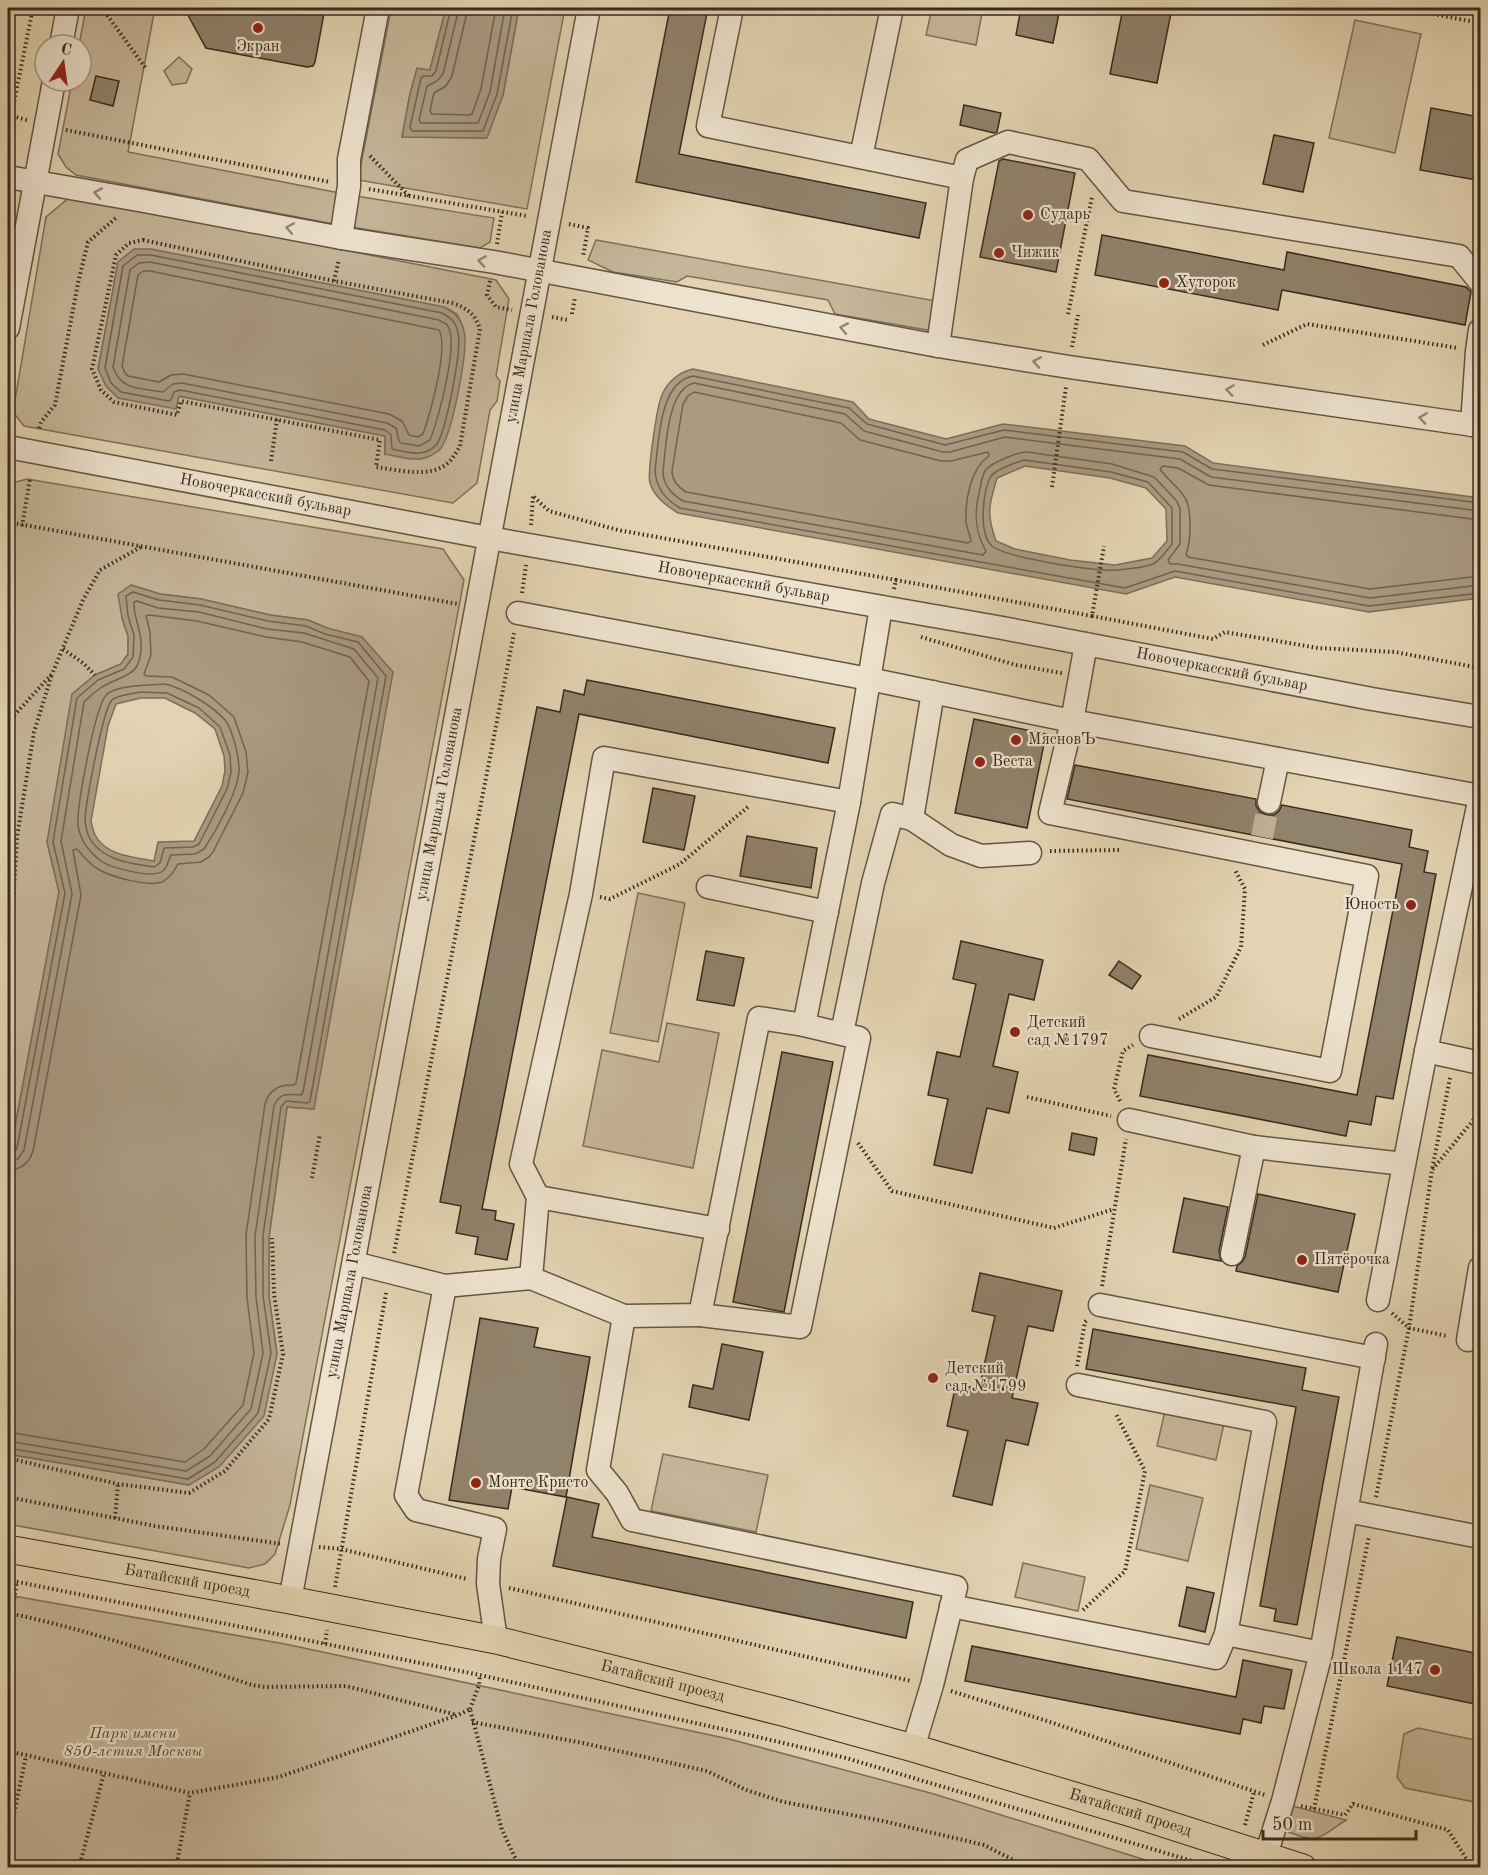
<svg xmlns="http://www.w3.org/2000/svg" width="1488" height="1875" font-family="'Old Standard TT',serif">
	<style>
		.green { fill: #c6b699; stroke: #7f705c; stroke-width: 1.5; fill-rule: evenodd }
		.water { fill: #a99a80; stroke: #7c6e59; stroke-width: 1.5; fill-rule: evenodd }
		.lines { fill: none; stroke-linecap: round; stroke-linejoin: round }
		.shore { stroke: #70624f; stroke-width: 1.5 }
		.building { fill: #91826b; stroke: #382b1e; stroke-width: 1.5 }
		.minor-tunnel { stroke: #c1b194; stroke-width: 22; stroke-dasharray: 22 11; stroke-linecap: butt }
		.minor-casing { stroke: #635543; stroke-width: 25 }
		.major-casing { stroke: #382b1e; stroke-width: 29 }
		.path { stroke: #382b1e; stroke-width: 4; stroke-dasharray: 1.5 3; stroke-linecap: butt }
		.minor { stroke: #ede2cd; stroke-width: 22 }
		.major { stroke: #e3d3b2; stroke-width: 27 }
		.oneway { stroke: #928676 }
		.poi-dot { fill: #8f2418; stroke: #ede2cd; stroke-width: 2 }
		.labels { text-anchor: middle; dominant-baseline: central; stroke-width: 4.5; stroke-linejoin: round; paint-order: stroke }
		.poi-label { font-size: 16px; fill: #382b1e; stroke: #ede2cd; text-anchor: start }
		.street-label { font-size: 16px; fill: #382b1e; stroke: #ede2cd }
		.park-label { font-size: 16px; font-style: italic; fill: #544737; stroke: #ede2cd }
	</style>
	<rect width="100%" height="100%" fill="#e3d3b2"/>
	<filter id="stains"><feTurbulence type="fractalNoise" baseFrequency=".00333" numOctaves="4"/><feColorMatrix values="0 0 0 0 .2 0 0 0 0 .09 0 0 0 0 .02 0 0 0 .5 -.17"/></filter>
	<radialGradient id="worn" r=".72"><stop offset=".6" stop-color="#630" stop-opacity="0"/><stop offset="1" stop-color="#630" stop-opacity=".3"/></radialGradient>
	<g class="green">
		<polygon points="86,8 155,8 128,152 340,193 334,224 76,175 66,167 58,154 72,81 81,81 81,45 79,45"/>
		<polygon points="417,8 446,8 430,70 417,69 410,94 402,137 486,138 503,95 519,8 565,8 527,209 358,180 391,9"/>
		<polygon points="932,8 983,8 976,45 926,35"/>
		<polygon points="1355,20 1421,34 1395,153 1329,138"/>
		<polygon points="179,57 192,69 186,83 172,85 164,71"/>
		<path d="M71 196 496 280 509 299 496 376 500 381 497 401 490 410 477 483 453 503 24 426 13 412 46 217ZM444 307 457 314 460 321 385 454V436L178 396 176 408 98 369 107 323Z"/>
		<polygon points="356,196 494,218 490,242 480,248 351,227"/>
		<polygon points="596,240 936,301 933,331 835,314 828,300 687,276 677,282 613,272 588,260"/>
		<polygon points="27,479 443,549 464,580 290,1505 275,1554 265,1564 249,1568 8,1524 8,1454 189,1485 277,1354 269,1296 269,1237 287,1107 314,1109 327,628 308,620 270,615 201,599 160,594 131,585 122,618 128,636 128,654 121,664 95,675 47,842 59,892 11,1148 8,1147 8,484"/>
		<polygon points="638,893 685,903 658,1042 610,1033"/>
		<polygon points="667,1023 719,1033 693,1168 583,1146 602,1050 659,1062"/>
		<polygon points="1166,1406 1225,1419 1216,1460 1157,1446"/>
		<polygon points="663,1454 768,1475 756,1532 651,1511"/>
		<polygon points="1150,1485 1203,1498 1188,1561 1136,1549"/>
		<polygon points="1023,1563 1085,1577 1078,1611 1015,1597"/>
		<polygon points="8,1595 285,1644 729,1739 934,1794 1168,1867 8,1867"/>
		<polygon points="1418,1728 1480,1741 1480,1803 1405,1788 1397,1777 1404,1734"/>
		<path d="M1285 1804 1346 1820C1317 1839 1318 1845 1284 1830Z"/>
	</g>
	<g class="water">
		<polygon points="446,8 519,8 503,95 487,138 402,137 410,94 417,68 430,70"/>
		<path d="M134 249H151L444 307C455 313 461 318 464 331 469 349 452 433 441 448 439 451 433 455 430 456 417 463 398 456 385 454V436L179 396 176 409 118 398 106 386 98 369 118 262Z"/>
		<path d="M693 369 853 402 869 419 946 439 1003 424 1185 446 1213 463 1480 498V598L1369 612 1175 577 1126 594 678 513C667 506 654 497 650 483 647 474 657 405 662 395 667 382 679 372 693 369ZM1025 466 1110 478 1146 488 1166 509 1167 541 1152 558 1115 565 1070 560 1015 549 996 541C986 513 989 505 997 478Z"/>
		<path d="M131 585 160 594 201 599 270 615 308 620 327 628 362 637 393 672 314 1109 287 1107 269 1237V1296L277 1354 264 1416 219 1467 189 1485 8 1454V1147L11 1148 59 892 47 842 72 694 95 675 121 664 128 654V636L122 618 118 594ZM141 698H165L195 713 215 729 224 756 225 771 222 786 194 841 158 842 154 861C134 857 106 856 95 835 93 831 92 825 91 821L108 726 116 704Z"/>
	</g>
	<g class="lines">
		<g class="shore">
			<polyline points="451,8 436,71 432,76 423,76 421,78 410,127 412,131 483,131 497,94 513,8"/>
			<polyline points="459,8 443,74 437,81 427,86 419,120 421,123 478,123 490,92 505,8"/>
			<polyline points="468,8 452,76 446,86 434,93 430,111 432,114 469,115 472,114 481,89 496,8"/>
			<path d="M137 255H151L442 313C451 318 456 322 458 333 462 349 446 433 436 445 425 458 406 452 392 449L391 435 385 430 180 390 174 392 171 400 169 401 121 392 111 383 105 368 123 266Z"/>
			<path d="M150 262 439 320C440 321 446 323 447 325 460 340 438 421 430 440L419 446 401 443 399 441 396 428 387 423 182 383 173 384 163 392C141 388 121 391 113 367L130 270 139 263Z"/>
			<path d="M143 271H150L439 330C449 348 430 414 423 434L418 437 409 435 402 421 389 414 183 374 171 375 159 382 128 376 125 373 122 366 138 275Z"/>
			<path d="M694 392 841 423 860 440 941 461H951L988 452 989 456C970 469 965 501 966 522 967 529 970 535 971 541L968 543 686 492C678 487 672 481 672 471L683 404 688 396Z"/>
			<path d="M1024 460 1111 472 1148 482 1172 508V544C1167 550 1160 561 1153 564 1143 568 1128 569 1117 570 1097 572 1007 558 992 546 978 534 983 490 991 476 995 470 1017 462 1024 460Z"/>
			<path d="M1480 503 1212 469 1183 452 1004 430 945 445 867 424 849 408 693 376C659 382 659 442 655 470 656 488 665 499 680 508L1125 588 1175 571 1369 606 1480 593"/>
			<path d="M1480 511 1211 477 1180 459 1005 437 950 452H943L864 431 845 414 694 383C667 389 666 448 663 471 663 485 671 494 683 501L983 555 986 551C974 531 974 511 980 489 981 483 982 476 985 471 990 463 1018 452 1027 452L1112 464 1154 477 1176 500 1180 508V544L1168 560 1170 564H1178L1370 598 1480 585"/>
			<path d="M1480 520 1209 485 1178 468 1163 466 1160 469C1167 480 1179 487 1185 498 1192 509 1191 542 1186 554L1188 557 1370 589 1480 576"/>
			<path d="M165 684C183 688 213 706 225 720 233 730 240 760 239 773 236 795 216 831 204 849L195 854 171 855C168 860 168 867 163 871 153 879 111 868 101 861 95 857 86 847 83 841 80 835 77 825 78 818 79 799 95 705 107 694 117 685 151 685 165 684Z"/>
			<path d="M140 692 167 693 199 708 220 727 230 755 231 772 227 789 199 844 193 847 164 848 160 863 154 867C131 864 101 860 89 837 87 833 85 824 85 819 86 804 103 705 113 699 120 695 133 694 140 692Z"/>
			<polyline points="8,1154 14,1153 17,1148 65,893 53,842 77,698 98,680 124,669 133,657 134,635 128,616 126,596 133,592 159,600 200,605 268,621 306,626 325,634 358,642 386,676 310,1101 307,1103 286,1101 281,1107 263,1236 263,1296 271,1353 258,1413 215,1462 188,1479 8,1448"/>
			<path d="M8 1161 18 1159 24 1150 72 894 61 841 84 702C89 697 96 691 102 687 125 673 142 678 141 643 141 629 133 616 134 602L137 601 158 608 199 612 267 629 304 633 354 649 378 678 303 1092 301 1095C289 1094 279 1092 274 1106L255 1236 256 1297 263 1353 251 1409 210 1456 186 1471 8 1441"/>
			<path d="M8 1170C21 1170 29 1163 33 1151L81 895 73 850 77 849C83 856 90 865 98 869 111 877 148 887 162 882 170 878 174 871 178 864L201 862 209 857 213 852 243 793 248 772 246 752 234 717 209 695 172 677 146 676 144 674 151 655 150 632 146 616 149 615 197 621 266 637 302 642 350 657 369 681 296 1083 294 1085C279 1084 269 1090 265 1104L246 1235 247 1298 254 1353 243 1405 204 1449 185 1462 8 1432"/>
		</g>
	</g>
	<g class="building">
		<polygon points="184,8 325,8 315,62 313,66 307,67 206,48"/>
		<polygon points="670,8 708,8 679,154 926,203 919,238 636,182"/>
		<polygon points="1021,8 1060,8 1053,43 1016,35"/>
		<polygon points="1123,8 1172,8 1157,83 1110,74"/>
		<polygon points="96,76 119,81 113,106 90,100"/>
		<polygon points="964,105 1001,113 997,132 994,133 960,125"/>
		<polygon points="1431,108 1480,117 1480,153 1476,180 1420,170"/>
		<polygon points="1274,135 1314,143 1303,192 1263,184"/>
		<polygon points="1003,159 1075,173 1056,272 980,257 999,161"/>
		<polygon points="1102,235 1284,270 1287,252 1466,287 1471,292 1465,325 1282,290 1278,310 1095,275"/>
		<polygon points="587,680 835,728 828,763 579,714 482,1209 496,1211 495,1220 514,1224 507,1260 475,1254 478,1237 456,1233 461,1206 440,1202 537,707 560,712 564,690 584,695"/>
		<polygon points="974,719 1046,734 1027,828 955,813"/>
		<polygon points="1075,765 1256,799 1256,806 1260,812 1267,815 1274,815 1279,811 1282,805 1412,830 1409,847 1428,851 1424,872 1436,874 1393,1099 1376,1096 1371,1125 1349,1121 1346,1136 1140,1096 1148,1055 1357,1095 1402,864 1067,799"/>
		<polygon points="653,788 695,796 684,850 643,842"/>
		<polygon points="747,836 817,848 811,888 740,876"/>
		<polygon points="961,941 1043,960 1034,1000 1009,994 993,1066 1018,1072 1009,1113 987,1108 972,1173 934,1165 948,1099 928,1095 937,1052 960,1057 976,984 953,979"/>
		<polygon points="706,951 744,958 734,1006 697,1000"/>
		<polygon points="1119,961 1141,976 1132,989 1109,975"/>
		<polygon points="782,1052 833,1062 784,1312 733,1302"/>
		<polygon points="1072,1133 1097,1138 1094,1155 1069,1150"/>
		<polygon points="1258,1194 1355,1214 1338,1292 1236,1271 1237,1266 1242,1262 1245,1257"/>
		<polygon points="1184,1198 1228,1207 1219,1251 1221,1261 1173,1252"/>
		<polygon points="980,1273 1062,1291 1053,1331 1028,1326 1012,1398 1038,1403 1028,1445 1006,1440 992,1505 953,1496 968,1431 947,1426 956,1384 979,1389 995,1316 972,1311"/>
		<polygon points="480,1318 538,1328 534,1347 590,1357 566,1497 512,1487 508,1509 449,1500"/>
		<polygon points="1093,1329 1306,1368 1302,1390 1339,1397 1297,1625 1274,1621 1276,1609 1260,1606 1296,1407 1086,1369"/>
		<polygon points="722,1344 763,1352 749,1420 689,1407 693,1385 713,1389"/>
		<polygon points="567,1497 599,1504 592,1537 913,1602 906,1638 553,1566"/>
		<polygon points="1187,1587 1214,1593 1205,1632 1179,1626"/>
		<polygon points="1397,1637 1480,1654 1480,1705 1387,1686"/>
		<polygon points="972,1646 1236,1697 1243,1660 1292,1670 1284,1709 1264,1706 1261,1723 1243,1719 1240,1734 965,1681"/>
	</g>
	<g class="lines">
		<polyline class="minor-tunnel" points="1262,837 1269,802"/>
		<g class="minor-casing">
			<g id="minor">
				<polyline points="732,8 708,126 962,178 938,346"/>
				<polyline points="61,45 68,8"/>
				<polyline points="861,157 892,8"/>
				<polyline points="8,177 144,201 347,239 494,262 938,346 1069,367 1480,426"/>
				<polyline points="962,178 967,160 1008,142 1088,159 1123,201 1459,256 1480,282"/>
				<polyline points="341,238 349,186 349,159 378,8"/>
				<polyline points="8,328 54,81"/>
				<polyline points="1472,425 1477,351 1480,330"/>
				<path id="s1" d="M8 447 489 538 997 627 1372 699 1480 717"/>
				<polyline points="518,613 869,679 1072,721 1480,796"/>
				<polyline points="1086,644 1072,721 1050,813 1367,876 1330,1071 1151,1036"/>
				<polyline points="1269,802 1278,759"/>
				<polyline points="912,819 933,692"/>
				<polyline points="708,887 827,912"/>
				<polyline points="842,1033 873,883 892,814 912,819 951,845 981,856 1030,853"/>
				<polyline points="1426,1051 1480,1063"/>
				<polyline points="1129,1120 1254,1147 1404,1164"/>
				<polyline points="538,1197 718,1229"/>
				<polyline points="1232,1254 1254,1147"/>
				<polyline points="354,1263 445,1286 531,1278 624,1316 700,1315 759,1018 804,1025 849,802"/>
				<polyline points="531,1278 538,1197 521,1164 581,894 604,758 849,802 881,607"/>
				<polyline points="445,1286 406,1495 416,1510 495,1529 489,1559 488,1584 496,1640"/>
				<polyline points="1378,1300 1426,1051 1480,797"/>
				<polyline points="1100,1305 1374,1358"/>
				<polyline points="700,1315 800,1327 859,1038 804,1025"/>
				<polyline points="624,1316 598,1470 617,1493 632,1520 956,1587 932,1685 913,1748"/>
				<polyline points="1468,1340 1480,1268"/>
				<polyline points="1078,1385 1265,1422 1226,1634"/>
				<polyline points="1347,1511 1480,1537"/>
				<path id="s2" d="M290 1600 589 8"/>
				<polyline points="951,1606 1216,1658 1226,1634 1321,1653"/>
				<polyline points="1266,1855 1283,1801 1321,1653 1376,1344"/>
			</g>
		</g>
		<g class="major-casing">
			<g id="major">
				<path id="s3" d="M8 1549 290 1600 496 1640 593 1664 782 1712 913 1748 1135 1814 1303 1868"/>
			</g>
		</g>
		<g class="path">
			<polyline points="102,8 147,70"/>
			<polyline points="137,8 158,12 159,8"/>
			<polyline points="1402,8 1480,23"/>
			<polyline points="8,115 27,120"/>
			<polyline points="66,130 330,182"/>
			<polyline points="8,132 33,8"/>
			<polyline points="370,156 409,196"/>
			<polyline points="369,189 527,216"/>
			<polyline points="569,224 588,228 583,257"/>
			<path d="M143 240 334 281 452 303C467 308 475 314 480 329L460 446C457 451 454 457 449 462 431 479 399 470 376 467L380 440 181 401 177 415 114 402 101 390 92 369 116 255 129 243Z"/>
			<polyline points="497,244 502,212"/>
			<polyline points="334,281 339,259"/>
			<polyline points="490,281 487,295 496,307 512,310"/>
			<polyline points="572,314 575,297"/>
			<polyline points="1068,314 1092,197"/>
			<polyline points="552,317 568,320"/>
			<polyline points="1263,345 1307,324 1458,348"/>
			<polyline points="1072,347 1078,315"/>
			<polyline points="39,428 41,422 55,405 78,283 88,242 117,217"/>
			<polyline points="271,461 277,419"/>
			<polyline points="1052,487 1066,387"/>
			<polyline points="534,497 549,511 618,530 896,580"/>
			<polyline points="8,522 458,604"/>
			<polyline points="531,525 533,496"/>
			<polyline points="22,526 30,479"/>
			<polyline points="894,589 896,580 1092,616 1104,546"/>
			<polyline points="522,593 526,565"/>
			<polyline points="1092,616 1213,639 1225,632 1318,648 1395,652 1480,668"/>
			<polyline points="921,637 1016,665 1062,673"/>
			<polyline points="63,649 83,663 95,675"/>
			<polyline points="8,722 52,674 83,600 100,570 141,547"/>
			<polyline points="1050,851 1121,850"/>
			<polyline points="600,897 610,899 680,864 749,806"/>
			<polyline points="8,988 17,837 34,732 52,674"/>
			<polyline points="1179,1019 1216,997 1241,947 1245,889 1235,870"/>
			<polyline points="1450,1078 1432,1170 1480,1112"/>
			<polyline points="1027,1097 1111,1116"/>
			<polyline points="1120,1101 1114,1089 1123,1051 1133,1045"/>
			<polyline points="858,1143 892,1191 1054,1228 1114,1209"/>
			<polyline points="312,1178 320,1134"/>
			<polyline points="394,1253 514,633"/>
			<polyline points="1102,1286 1126,1139"/>
			<polyline points="1392,1313 1409,1328 1447,1336"/>
			<polyline points="1077,1366 1085,1322 1088,1319"/>
			<polyline points="8,1458 118,1484 189,1493 225,1471 269,1419 283,1354 274,1294 272,1238"/>
			<polyline points="8,1497 155,1526 282,1544"/>
			<polyline points="1376,1497 1409,1328 1432,1170"/>
			<polyline points="115,1518 118,1484"/>
			<polyline points="319,1547 341,1549 467,1579"/>
			<polyline points="8,1580 480,1675 758,1737 846,1758 1216,1868"/>
			<polyline points="335,1587 386,1293"/>
			<polyline points="509,1588 911,1681"/>
			<polyline points="1083,1610 1125,1571 1145,1471 1116,1414"/>
			<path d="M8 1613C91 1630 171 1659 252 1685L265 1687 346 1686 457 1715"/>
			<polyline points="8,1639 17,1581"/>
			<polyline points="325,1644 327,1630"/>
			<polyline points="951,1691 1047,1721 1265,1795"/>
			<polyline points="470,1709 479,1685 480,1675"/>
			<polyline points="472,1722 583,1743 707,1771 746,1790 784,1802 883,1821 984,1845 1029,1868"/>
			<polyline points="8,1751 190,1793 279,1777 458,1715 470,1709 502,1830 520,1868"/>
			<polyline points="1301,1806 1345,1815 1353,1804 1448,1830 1471,1866 1475,1868"/>
			<polyline points="1314,1809 1369,1536"/>
			<polyline points="1245,1825 1254,1792"/>
			<polyline points="8,1833 10,1833 26,1756"/>
			<polyline points="79,1868 104,1773"/>
			<polyline points="176,1868 190,1793"/>
		</g>
		<use href="#minor" class="minor"/>
		<use href="#major" class="major"/>
	</g>
	<defs><path id="oneway-chevron" d="M-2-3.5L2.5 0L-2 3.5" fill="none" stroke-width="1.6" stroke-linecap="round" stroke-linejoin="round" transform="scale(1.5)"/></defs>
	<g class="oneway">
		<use href="#oneway-chevron" transform="translate(98 193) rotate(-170)"/>
		<use href="#oneway-chevron" transform="translate(290 228) rotate(-169)"/>
		<use href="#oneway-chevron" transform="translate(482 261) rotate(-171)"/>
		<use href="#oneway-chevron" transform="translate(844 328) rotate(-169)"/>
		<use href="#oneway-chevron" transform="translate(1037 362) rotate(-171)"/>
		<use href="#oneway-chevron" transform="translate(1230 390) rotate(-172)"/>
		<use href="#oneway-chevron" transform="translate(1423 418) rotate(-172)"/>
	</g>
	<g class="poi-dot">
		<circle cx="258" cy="28" r="6"/>
		<circle cx="1028" cy="215" r="6"/>
		<circle cx="999" cy="253" r="6"/>
		<circle cx="1164" cy="283" r="6"/>
		<circle cx="1016" cy="740" r="6"/>
		<circle cx="980" cy="762" r="6"/>
		<circle cx="1411" cy="905" r="6"/>
		<circle cx="1015" cy="1032" r="6"/>
		<circle cx="1302" cy="1260" r="6"/>
		<circle cx="933" cy="1378" r="6"/>
		<circle cx="476" cy="1483" r="6"/>
		<circle cx="1435" cy="1670" r="6"/>
	</g>
	<g class="labels">
		<g class="poi-label">
			<text x="258" y="47" text-anchor="middle">Экран</text>
			<text x="1040" y="215">Сударь</text>
			<text x="1011" y="253">Чижик</text>
			<text x="1176" y="283">Хуторок</text>
			<text x="1028" y="740">МясновЪ</text>
			<text x="992" y="762">Веста</text>
			<text x="1399" y="905" text-anchor="end">Юность</text>
			<text x="1027" y="1023">Детский<tspan x="1027" dy="18">сад №1797</tspan></text>
			<text x="1314" y="1260">Пятёрочка</text>
			<text x="945" y="1369">Детский<tspan x="945" dy="18">сад №1799</tspan></text>
			<text x="488" y="1483">Монте Кристо</text>
			<text x="1423" y="1670" text-anchor="end">Школа 1147</text>
		</g>
		<g class="street-label">
			<text stroke="none"><textPath href="#s2" startOffset="1296">улица Маршала Голованова</textPath></text>
			<text stroke="none"><textPath href="#s1" startOffset="262">Новочеркасский бульвар</textPath></text>
			<text stroke="none"><textPath href="#s1" startOffset="748">Новочеркасский бульвар</textPath></text>
			<text stroke="none"><textPath href="#s1" startOffset="1234">Новочеркасский бульвар</textPath></text>
			<text stroke="none"><textPath href="#s2" startOffset="810">улица Маршала Голованова</textPath></text>
			<text stroke="none"><textPath href="#s2" startOffset="324">улица Маршала Голованова</textPath></text>
			<text stroke="none"><textPath href="#s3" startOffset="182">Батайский проезд</textPath></text>
			<text stroke="none"><textPath href="#s3" startOffset="668">Батайский проезд</textPath></text>
			<text stroke="none"><textPath href="#s3" startOffset="1154">Батайский проезд</textPath></text>
		</g>
		<g class="park-label">
			<text x="133" y="1734">Парк имени<tspan x="133" dy="18">850-летия Москвы</tspan></text>
		</g>
	</g>
	<rect width="1488" height="1875" fill="none" stroke="#e3d3b2" stroke-width="30"/>
	<rect x="9" y="9" width="1470" height="1857" fill="none" stroke="#382b1e" stroke-width="3"/>
	<rect x="15" y="15" width="1458" height="1845" fill="none" stroke="#382b1e" stroke-width="1.5"/>
	<g transform="translate(63 63) rotate(13)"><circle r="28" fill="#ede2cd" stroke="#a59987" stroke-width="1.5"/>
	<path d="M0-4.5L10 22L0 15L-10 22Z" fill="#8f2418"/>
	<text y="-9" font-size="16" font-weight="bold" text-anchor="middle" fill="#382b1e">С</text>
	</g>
	<path d="M1263 1830v9h153v-9" fill="none" stroke="#382b1e" stroke-width="3"/>
	<text x="1272" y="1830" font-size="18" fill="#382b1e" stroke="#ede2cd" stroke-width="4.5" paint-order="stroke">50 m</text>
	<rect width="100%" height="100%" filter="url(#stains)"/>
	<rect width="100%" height="100%" fill="url(#worn)"/>
</svg>
